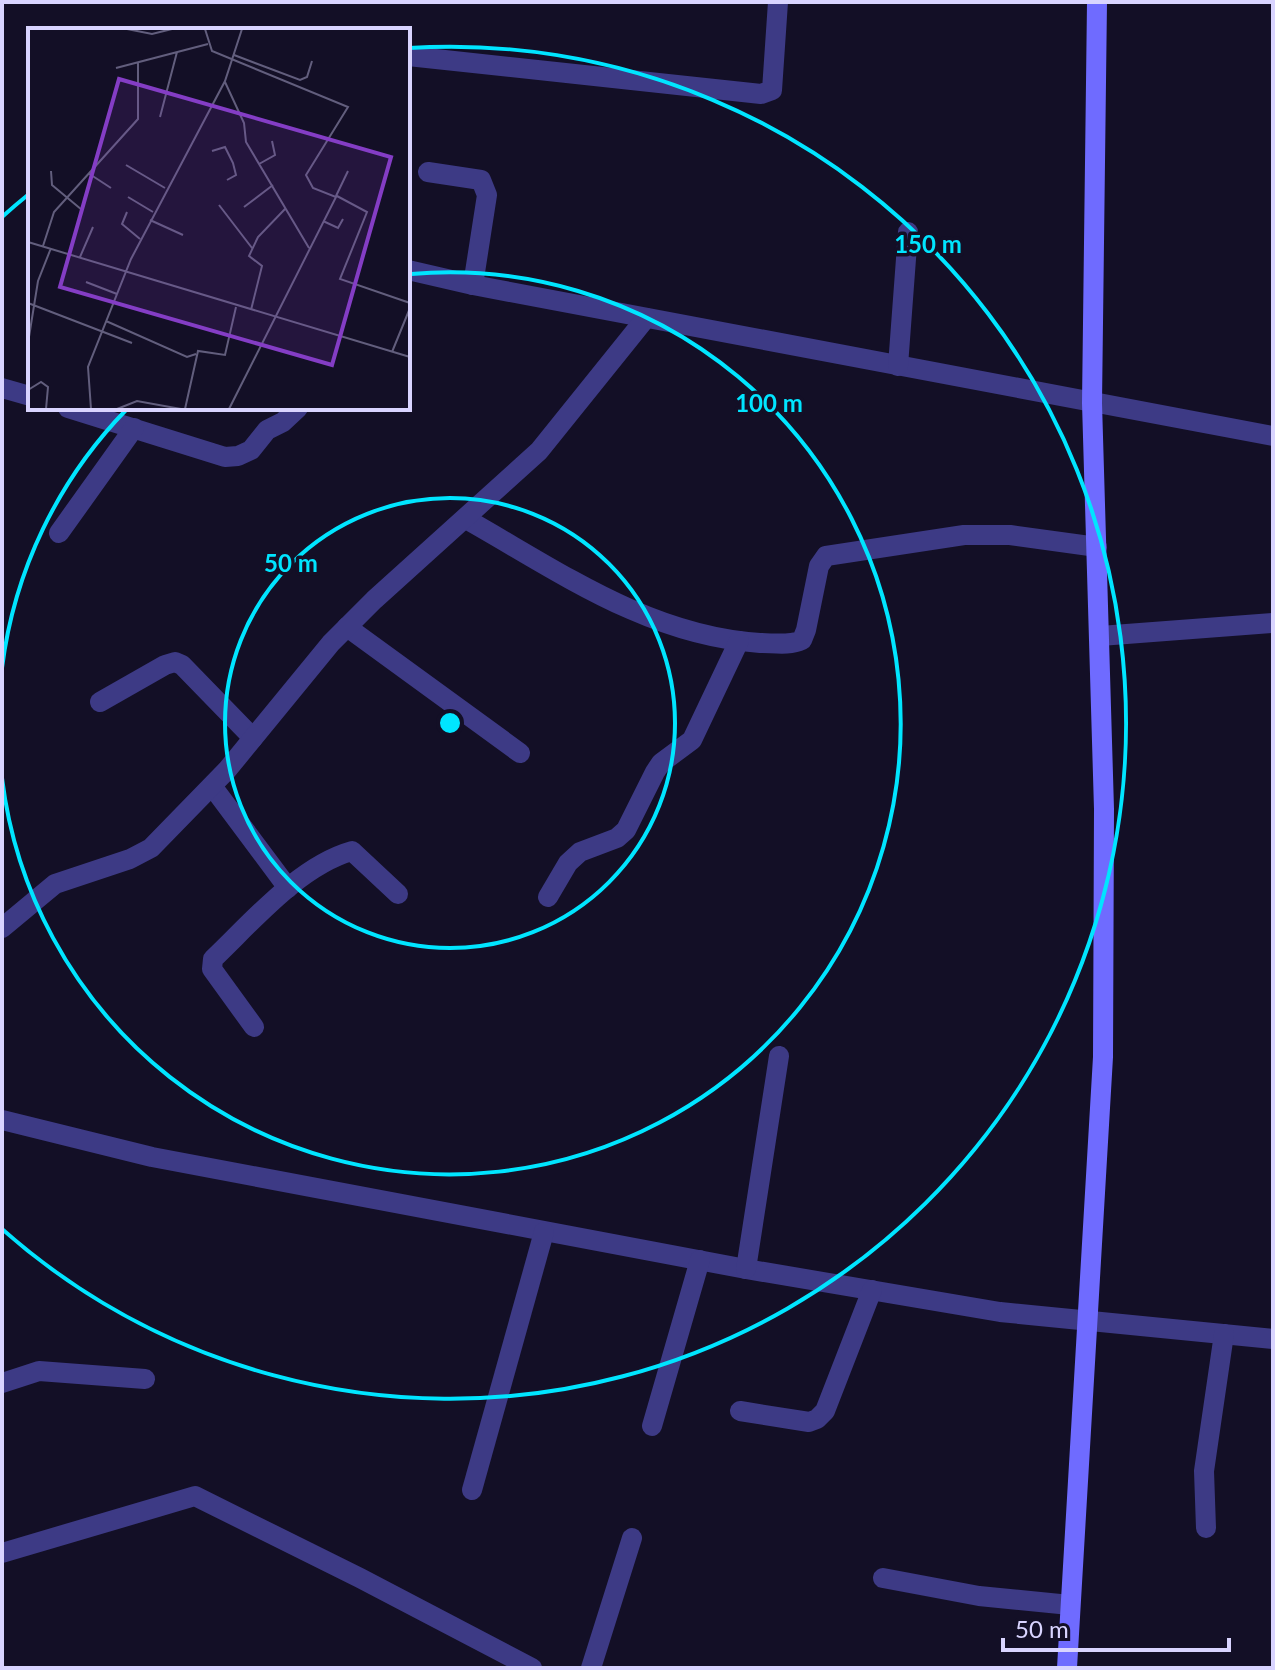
<svg xmlns="http://www.w3.org/2000/svg" width="1275" height="1670" font-family="Lato,sans-serif">
	<style>
		.lines { fill: none; stroke-linecap: round; stroke-linejoin: round }
		.street { stroke: #3d3a85; stroke-width: 20 }
		.secondary { stroke: #6f6bff; stroke-width: 20 }
		.ring { fill: none; stroke: #00e5ff; stroke-width: 4 }
		.inset-road { fill: none; stroke: #625e7d; stroke-width: 2 }
		.view { fill: #843dc5; fill-opacity: 0.15; stroke: #843dc5; stroke-width: 4 }
		.inset-edge { fill: none; stroke: #d9d4ff; stroke-width: 4 }
		.centre { fill: #00e5ff; stroke: #130f26; stroke-width: 4 }
		.ring-label { font-size: 24px; text-anchor: middle; font-weight: bold; fill: #00e5ff; stroke: #130f26; stroke-width: 7; stroke-linejoin: round; paint-order: stroke }
	</style>
	<rect width="100%" height="100%" fill="#130f26"/>
	<g class="lines">
		<g class="street">
			<polyline points="408,56 761,94 772,90 778,2"/>
			<polyline points="428,172 481,180 487,195 473,285"/>
			<polyline points="408,270 473,285 1273,436"/>
			<polyline points="898,366 908,232"/>
			<polyline points="2,388 30,396"/>
			<polyline points="68,408 225,457 238,456 251,450 267,430 283,422 298,408"/>
			<path d="M466 519C560 572 649 636 760 643 774 643 789 646 802 640L806 630 819 566 826 556 964 535H1010L1097 547"/>
			<polyline points="59,533 134,428"/>
			<polyline points="347,627 520,753"/>
			<polyline points="1100,636 1273,623"/>
			<polyline points="100,702 165,665 175,662 182,665 253,738"/>
			<polyline points="212,786 288,888"/>
			<polyline points="548,897 568,863 580,852 617,838 626,830 655,772 661,763 692,740 739,641"/>
			<polyline points="2,928 55,884 130,859 151,848 227,770 331,643 374,600 539,451 646,318"/>
			<path d="M254 1027 212 969 213 959C252 922 299 866 352 851L398 894"/>
			<polyline points="2,1120 152,1157 746,1269 1000,1312 1273,1339"/>
			<polyline points="746,1269 779,1056"/>
			<polyline points="2,1383 39,1371 145,1379"/>
			<polyline points="740,1411 809,1422 817,1419 825,1411 872,1290"/>
			<polyline points="652,1426 700,1260"/>
			<polyline points="472,1490 544,1232"/>
			<polyline points="1206,1528 1204,1471 1224,1334"/>
			<polyline points="2,1553 195,1496 360,1578 532,1668"/>
			<polyline points="883,1578 979,1596 1070,1605"/>
			<polyline points="591,1668 632,1538"/>
		</g>
		<polyline class="secondary" points="1067,1668 1103,1057 1104,809 1092,403 1097,2"/>
	</g>
	<g class="ring">
		<circle cx="450" cy="723" r="225"/>
		<path d="M2 668A451 451 0 0 1 126 410M411 274A451 451 0 1 1 2 778"/>
		<path d="M2 217A676 676 0 0 1 29 194M409 48A676 676 0 1 1 2 1229"/>
	</g>
	<g transform="translate(28 28)">
		<rect width="382" height="382" fill="#130f26"/>
		<path class="inset-road" d="M99 1 124 6 144 1M177 1 184 23 320 79 278 147 285 160 308 169 201 381M206 27 272 52 279 49 284 33M88 40 180 16M197 54 216 95 218 114 281 220M132 89 149 24M184 123 197 119 205 135 208 147 199 152M231 136 247 127 244 113M98 137 137 160M23 143 24 157 54 182M60 145 83 160M308 168 320 143M309 168 339 184 312 251 382 275M100 169 125 184M191 177 224 220M216 179 245 157M99 184 94 196 112 211M122 192 155 207M295 193 310 200 315 191M0 214 382 329M15 218 26 184 110 91V34M52 229 65 199M58 254 89 266M0 275 104 315M223 282 234 238 221 228 230 209 257 181M78 293 159 329 168 326M0 315 10 253 23 220M364 324 382 280M0 362 13 354 20 359 18 381M63 381 60 339 103 231 197 53 214 1M89 381 109 373 153 381M157 381 170 323 197 327 208 279"/>
		<path class="view" d="M91 51 363 129 304 337 32 259Z"/>
		<rect width="382" height="382" class="inset-edge"/>
	</g>
	<circle cx="450" cy="723" r="12" class="centre"/>
	<g class="ring-label">
		<text x="928" y="253">150 m</text>
		<text x="769" y="412">100 m</text>
		<text x="291" y="572">50 m</text>
	</g>
	<rect width="1275" height="1670" fill="none" stroke="#d9d4ff" stroke-width="8"/>
	<path d="M1003 1638v12h226v-12" fill="none" stroke="#d9d4ff" stroke-width="4"/>
	<text x="1015" y="1638" font-size="24" fill="#d9d4ff" stroke="#130f26" stroke-width="6" paint-order="stroke">50 m</text>
</svg>
